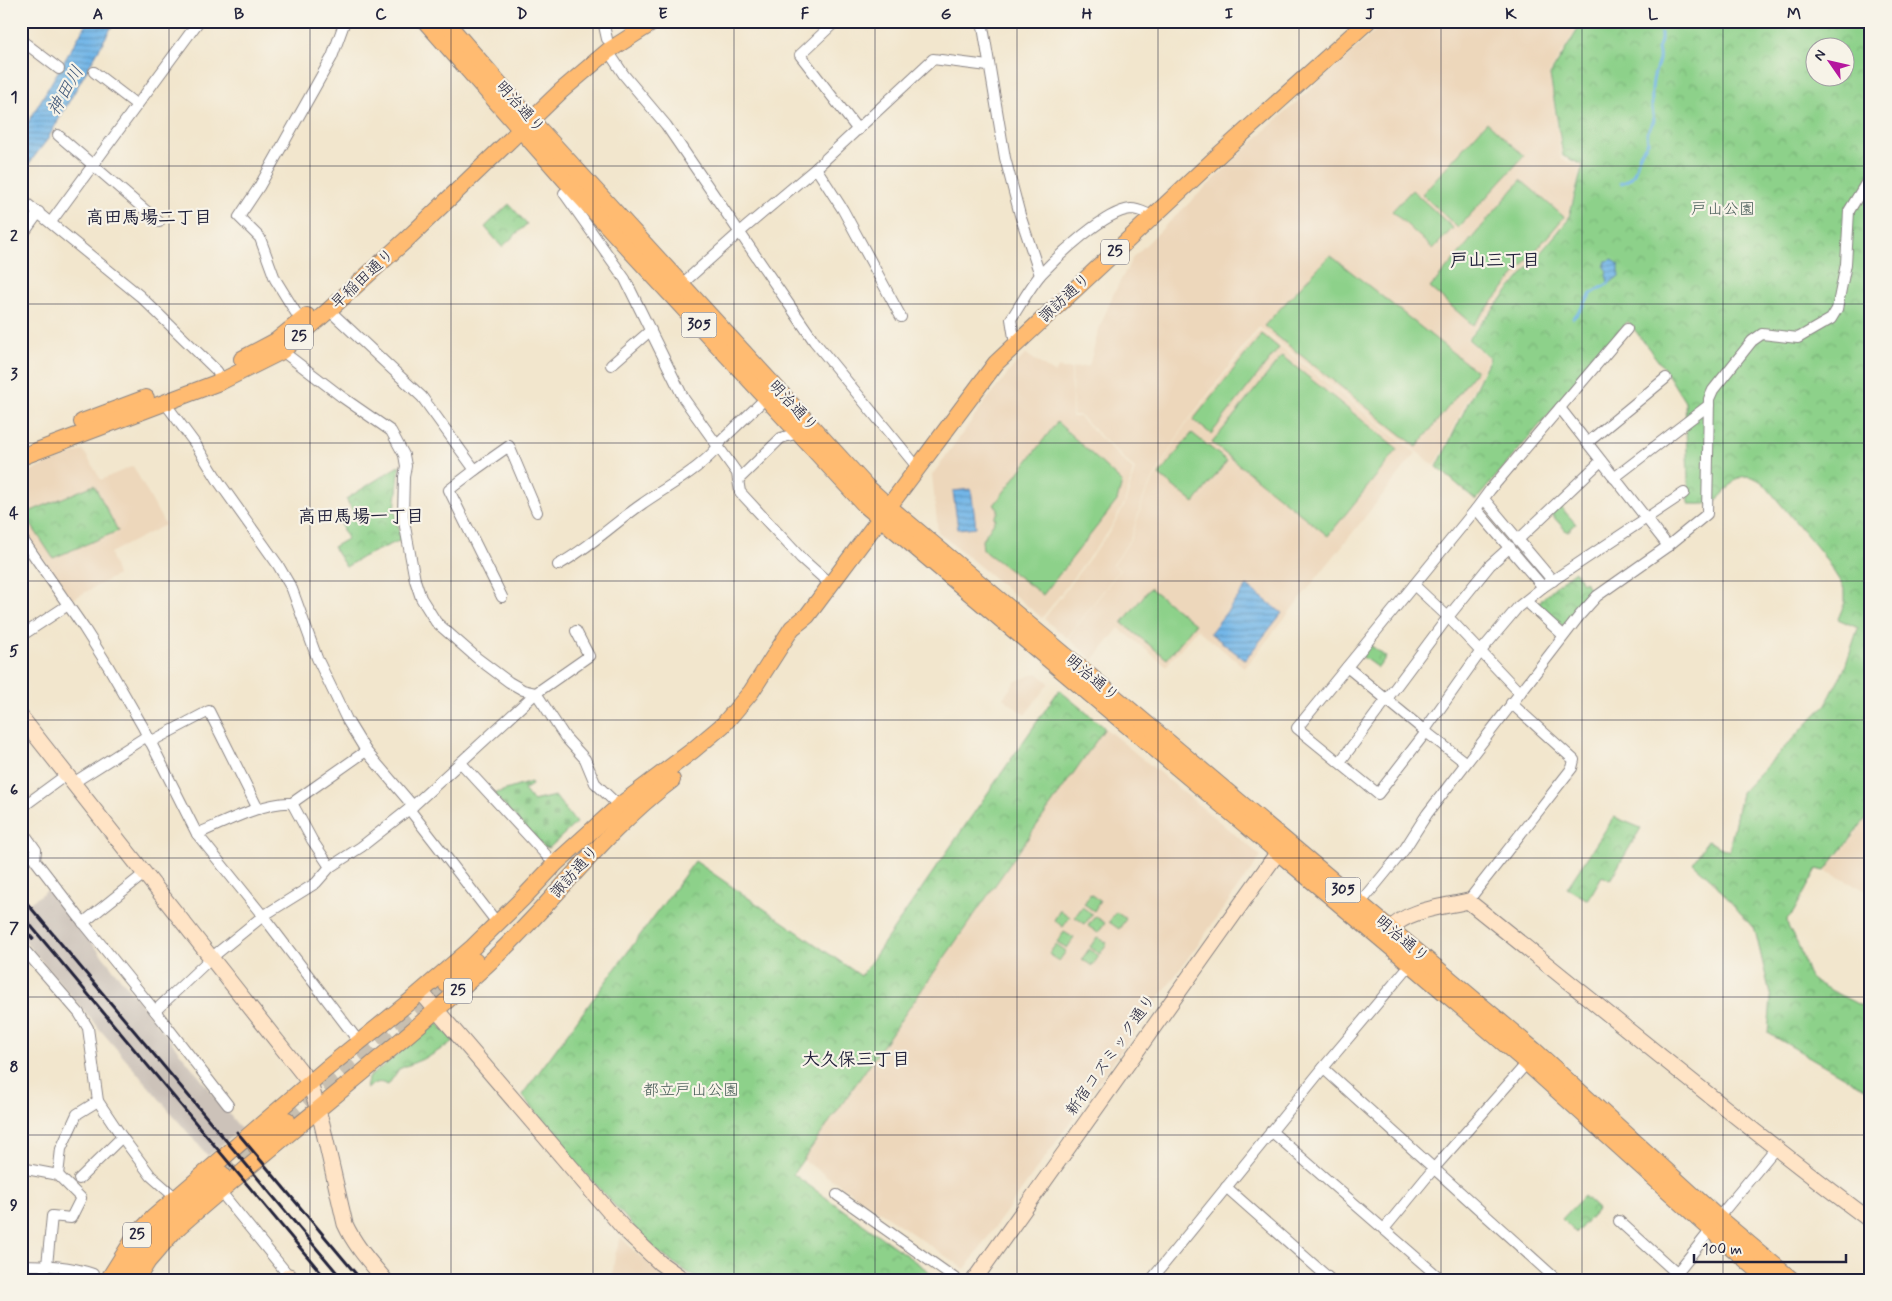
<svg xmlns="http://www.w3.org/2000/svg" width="1892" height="1301" font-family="Mynerve,'Klee One',sans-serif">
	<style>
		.built { fill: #edd7bb }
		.railway { fill: #ccc2b9 }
		.green { fill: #8dd18a; stroke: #587a62 }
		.cemetery { fill: url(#cemetery-stones); stroke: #587a62 }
		.park { fill: url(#park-crowns); stroke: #587a62; fill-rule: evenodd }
		.water { fill: url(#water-rules); stroke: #4a6c92 }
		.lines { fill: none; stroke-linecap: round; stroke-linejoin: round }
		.stream { stroke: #72b6e8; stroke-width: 3 }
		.primary-tunnel { stroke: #c8bfb0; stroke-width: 16; stroke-dasharray: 16 8; stroke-linecap: butt }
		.street-casing { stroke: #8a8484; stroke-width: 12 }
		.secondary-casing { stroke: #8a8484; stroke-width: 17 }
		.primary-casing { stroke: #8a8484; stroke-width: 18 }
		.street { stroke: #fff; stroke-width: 10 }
		.secondary { stroke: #ffe4c6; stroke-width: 15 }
		.primary { stroke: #ffbb71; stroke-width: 16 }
		.rail { stroke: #22223b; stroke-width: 3 }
		.grid { fill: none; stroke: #22223b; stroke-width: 1; stroke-opacity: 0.55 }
		.labels { text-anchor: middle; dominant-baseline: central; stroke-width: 4.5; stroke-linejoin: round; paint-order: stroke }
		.shield { fill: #f7f3e8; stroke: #62616f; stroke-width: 1 }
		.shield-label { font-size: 15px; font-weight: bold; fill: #22223b }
		.street-label { font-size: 16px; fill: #22223b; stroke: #f7f3e8 }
		.park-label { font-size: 16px; fill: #425753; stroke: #f7f3e8 }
		.water-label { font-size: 18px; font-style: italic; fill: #3e5678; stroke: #f7f3e8 }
		.neighbourhood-label { font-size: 18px; font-weight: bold; fill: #22223b; stroke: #f7f3e8 }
		.neatline { fill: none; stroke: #22223b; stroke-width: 2 }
		.grid-label { font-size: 16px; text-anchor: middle; font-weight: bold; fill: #22223b }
	</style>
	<defs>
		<pattern id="cemetery-stones" width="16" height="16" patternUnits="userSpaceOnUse" patternTransform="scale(1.25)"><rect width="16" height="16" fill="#8dd18a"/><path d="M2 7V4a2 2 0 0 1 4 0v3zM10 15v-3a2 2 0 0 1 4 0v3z" fill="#79b378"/></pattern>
		<pattern id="park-crowns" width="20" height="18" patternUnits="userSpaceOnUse" patternTransform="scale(1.25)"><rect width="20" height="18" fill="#8dd18a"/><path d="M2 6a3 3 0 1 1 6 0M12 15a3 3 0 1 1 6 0" fill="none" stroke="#79b378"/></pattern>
		<pattern id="water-rules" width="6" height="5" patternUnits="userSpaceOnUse" patternTransform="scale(1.25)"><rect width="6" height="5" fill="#72b6e8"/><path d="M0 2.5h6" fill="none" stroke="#5d94bd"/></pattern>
	</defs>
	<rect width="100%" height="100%" fill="#f7f3e8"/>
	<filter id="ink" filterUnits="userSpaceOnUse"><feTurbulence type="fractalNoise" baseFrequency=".02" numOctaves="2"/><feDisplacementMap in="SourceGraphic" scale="10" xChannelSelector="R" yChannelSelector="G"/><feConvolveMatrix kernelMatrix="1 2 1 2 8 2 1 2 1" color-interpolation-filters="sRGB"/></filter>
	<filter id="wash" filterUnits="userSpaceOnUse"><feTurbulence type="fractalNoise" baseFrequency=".0096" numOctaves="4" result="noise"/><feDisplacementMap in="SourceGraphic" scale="20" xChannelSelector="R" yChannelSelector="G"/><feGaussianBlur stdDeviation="1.12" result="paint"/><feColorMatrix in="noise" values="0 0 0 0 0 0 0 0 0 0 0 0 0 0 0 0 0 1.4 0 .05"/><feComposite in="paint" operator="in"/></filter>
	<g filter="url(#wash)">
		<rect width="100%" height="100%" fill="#f2e6cd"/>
		<g class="built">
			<polygon points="1386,21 1581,21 1549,74 1561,159 1581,166 1567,219 1466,339 1488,358 1435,466 1259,327 1183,427 1145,493 1130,539 1113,565 1119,570 1067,638 1044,619 1109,533 1125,505 1135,469 1079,415 1073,415 1072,368 1089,366 1099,329 1113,295 1133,257 1260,135"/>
			<polygon points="1260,330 1416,453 1245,668 1197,629 1166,666 1119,628 1093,660 1068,638 1120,570 1114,565 1131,539 1146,493 1184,427"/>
			<polygon points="1026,354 1054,373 1059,367 1063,369 1071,369 1072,417 1079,417 1133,470 1124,504 1108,532 1042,618 938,532 932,475 986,401 1014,366"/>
			<polygon points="83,450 101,480 133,466 165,525 110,553 117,575 71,600 21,526 21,475"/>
			<polygon points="1037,673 1049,683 1025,715 1003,698 1016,681"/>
			<polygon points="1105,728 1261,856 965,1269 803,1160"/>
			<polygon points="1871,814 1871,893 1826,871"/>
			<polygon points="621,1237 637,1254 673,1280 612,1280 615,1255"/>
		</g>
		<polygon class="railway" points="49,889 241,1129 208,1156 21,937 21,909"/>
		<g class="green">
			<polygon points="1487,122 1524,156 1458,228 1422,194"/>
			<polygon points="1521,180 1564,217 1473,325 1430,288"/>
			<polygon points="1412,190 1453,228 1433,249 1392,211"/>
			<polygon points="1330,255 1476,371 1417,447 1264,326"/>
			<polygon points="1262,334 1279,348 1211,434 1193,420"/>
			<polygon points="1282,356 1398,449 1328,536 1212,443"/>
			<polygon points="1057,422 1122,482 1117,501 1043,595 983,550 982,540 996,519 994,518 998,512 998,508 994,505"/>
			<polygon points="1192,433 1227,461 1194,503 1159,475"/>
			<polygon points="1150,588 1195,624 1167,659 1122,623"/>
			<polygon points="1090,894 1100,901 1094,911 1084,904"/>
			<polygon points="1082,907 1092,914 1085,924 1075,917"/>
			<polygon points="1060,910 1070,917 1063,927 1054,920"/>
			<polygon points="1116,912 1126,919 1119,929 1109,922"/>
			<polygon points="1095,916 1105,923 1098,933 1088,926"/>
			<polygon points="1064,932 1074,938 1067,948 1057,942"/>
			<polygon points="1097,937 1107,943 1100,954 1090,947"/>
			<polygon points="1056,944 1066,951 1059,961 1049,954"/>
			<polygon points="1089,949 1099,956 1092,966 1082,959"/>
		</g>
		<polygon class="cemetery" points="531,782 532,785 524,790 533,801 555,796 576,823 549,848 544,847 493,794"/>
		<g class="park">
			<path d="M1583 21H1871V812L1825 871 1817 869 1793 913 1787 919C1787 929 1794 936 1798 945 1804 956 1804 971 1813 981L1871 1011V1091L1853 1082 1768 1033 1771 998 1755 930 1712 880 1693 863 1707 841 1729 851 1741 793 1826 704 1844 670 1858 628 1838 619 1845 602V591L1841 583 1821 552 1763 483C1735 463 1732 492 1713 502 1707 505 1696 504 1689 504L1685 402 1665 370 1628 321 1476 500 1437 467 1490 358 1468 339 1568 220 1583 165 1563 156 1550 75ZM1814 48H1844V78H1814Z"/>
			<polygon points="509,204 527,224 502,247 485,227"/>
			<polygon points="400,465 395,509 401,540 362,557 346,567 333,547 347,539 341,525 355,514 346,499"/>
			<polygon points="94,485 118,531 53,558 24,514"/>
			<polygon points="1559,505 1576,524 1567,532 1550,513"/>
			<polygon points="1575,571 1582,583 1585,581 1592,595 1563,626 1537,604 1558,584"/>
			<polygon points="1369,644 1386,657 1378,668 1360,655"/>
			<polygon points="1059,690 1105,728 793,1174 941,1280 699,1280 655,1250 576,1163 522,1095 695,861 861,976"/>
			<polygon points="1614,817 1641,828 1610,880 1602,876 1588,900 1567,888"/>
			<path d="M437 1022 454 1041 430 1056 399 1069 388 1085C378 1080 374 1083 366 1089L368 1078Z"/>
			<polygon points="1584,1196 1598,1209 1576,1233 1562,1219"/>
		</g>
		<g class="water">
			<polygon points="88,21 115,21 47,140 21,174 21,134"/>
			<polygon points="1613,259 1619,265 1619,276 1610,283 1608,282 1606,275 1608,272 1604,267 1606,261"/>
			<polygon points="971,489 976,527 958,529 953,491"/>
			<polygon points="1247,586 1282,613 1245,660 1210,633"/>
		</g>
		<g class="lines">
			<g class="stream">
				<path d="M1621 183C1636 180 1635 168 1639 157 1640 152 1645 147 1648 142L1647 133 1654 120C1651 108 1651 88 1654 76 1656 66 1662 60 1658 49L1661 40V33"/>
				<polyline points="1573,318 1579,312 1591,294 1609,283"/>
			</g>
		</g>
	</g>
	<g filter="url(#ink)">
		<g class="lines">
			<g class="primary-tunnel">
				<polyline points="287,1120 447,985"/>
				<polyline points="222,1174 256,1146"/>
			</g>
			<g class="street-casing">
				<g id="street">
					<polyline points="603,21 607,39"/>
					<polyline points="836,21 800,55 858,130"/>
					<polyline points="982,21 1005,158 1020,215 1040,275"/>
					<polyline points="21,40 59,69"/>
					<polyline points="608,51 624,75 666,125 814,341 918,468"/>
					<polyline points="94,72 137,105"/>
					<polyline points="58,135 159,222"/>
					<polyline points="816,168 933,59 988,66"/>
					<polyline points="564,193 625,279 684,399 737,473 740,492 801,558 830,584"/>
					<polyline points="21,199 140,296 217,371 222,381"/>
					<polyline points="51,222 199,21"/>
					<polyline points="21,237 39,212"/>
					<polyline points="682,284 740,232 816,168 843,210 901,317"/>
					<polyline points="329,310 422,397 475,470 509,446 537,512"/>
					<polyline points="301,321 275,279 260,238 239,217 259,187 332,57 345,21"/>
					<path d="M1015 344 1011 319C1021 304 1030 287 1041 274 1059 255 1105 211 1131 209 1139 209 1147 214 1153 216"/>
					<polyline points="282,351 342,397 391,431 404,455 406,466 404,477 403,516 415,580 421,598 436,622 477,658 509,682 523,690 536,693 565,737 585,759 595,783 619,806"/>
					<polyline points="611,365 651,330"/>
					<polyline points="165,403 196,445 219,482 278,565 292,589 317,658 347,720 366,751 413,806"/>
					<polyline points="1560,408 1668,546"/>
					<polyline points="1587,443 1666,378"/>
					<polyline points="475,470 449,490 502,597"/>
					<polyline points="1614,478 1709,405"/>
					<polyline points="738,480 781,438 798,433"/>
					<polyline points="1484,499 1553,581"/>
					<polyline points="21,537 84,628 108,666 143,727 197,834 263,916 359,1042"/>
					<polyline points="1518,540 1601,461"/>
					<path d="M558 565C589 548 613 524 642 504 663 489 711 463 722 440L767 397"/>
					<polyline points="1414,585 1448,617 1519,692"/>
					<polyline points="1543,587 1684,493"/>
					<polyline points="1527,602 1563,635"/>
					<polyline points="21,636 68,605"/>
					<polyline points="1347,667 1426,732 1427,727 1481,651 1518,607 1543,587 1476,509"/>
					<polyline points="150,742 209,711 258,809"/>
					<polyline points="1340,762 1448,617 1490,565 1510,547"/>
					<polyline points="461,763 548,857 556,863"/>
					<polyline points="1466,763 1426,732 1378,794 1297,728 1476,509 1490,490 1627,329"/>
					<polyline points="73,783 147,736"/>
					<polyline points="292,803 312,840 330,867"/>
					<polyline points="21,808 66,775"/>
					<polyline points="409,809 498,924"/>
					<polyline points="21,829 36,850 35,860 82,921 155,1011 228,1105"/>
					<path d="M197 834C223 823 265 801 292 803L366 751"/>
					<polyline points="1468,901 1572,768 1574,760 1511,703"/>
					<polyline points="1358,906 1404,850 1427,814 1580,615 1597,596 1668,546 1707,514 1709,399 1713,390 1752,341 1762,334 1798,338 1831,319 1837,309 1846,264 1849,211 1871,175"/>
					<polyline points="83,923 144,874"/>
					<polyline points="21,946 79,1013 88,1028 98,1101 122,1137 151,1176 176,1198"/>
					<polyline points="155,1011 211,958 263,916 316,883 330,867 361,847 413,806 536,693 589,656 576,631"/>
					<polyline points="1323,1068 1557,1280"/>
					<polyline points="1271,1131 1442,1280"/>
					<polyline points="21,1168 58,1175 81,1198 71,1218 52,1216 47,1265 42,1280"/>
					<polyline points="58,1175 61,1149 77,1114 98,1101"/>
					<polyline points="79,1179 122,1137"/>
					<polyline points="1226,1187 1331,1280"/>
					<polyline points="220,1191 289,1276"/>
					<polyline points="837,1195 957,1280"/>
					<polyline points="1718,1218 1775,1149"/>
					<polyline points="1619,1221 1684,1280"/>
					<polyline points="1384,1229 1435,1167 1527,1063"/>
					<path d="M21 1265C46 1265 70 1266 93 1274"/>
					<polyline points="1151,1280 1323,1068 1414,960"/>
					<polyline points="1671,1280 1706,1236 1710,1229"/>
				</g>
			</g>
			<g class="secondary-casing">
				<g id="secondary">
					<path d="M21 717 310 1083 322 1124 345 1224C355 1246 370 1262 385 1280"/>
					<path d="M1391 929C1406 910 1444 907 1468 901 1602 1008 1734 1118 1871 1221"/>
					<polyline points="421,992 625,1230 660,1263 684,1280"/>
					<polyline points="284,1280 289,1276 292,1280"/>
					<polyline points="974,1280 1278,852"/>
				</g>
			</g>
			<g class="primary-casing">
				<g id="primary">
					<polyline points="425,21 566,181 865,505 1411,964 1527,1063 1705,1224 1769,1280"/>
					<polyline points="445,21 531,120 867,487 888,506 1534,1050 1718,1218 1792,1280"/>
					<polyline points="242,359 276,341 307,316"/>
					<polyline points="82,422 146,398"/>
					<polyline points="21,457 222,381 282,351 329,310 407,239 561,91 608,51 655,21"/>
					<polyline points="447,985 475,961"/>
					<polyline points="256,1146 287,1120"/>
					<polyline points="108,1280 135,1237 154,1217 326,1069 409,1002 473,947 522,899 556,863 619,806 692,751 723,725 751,692 792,628 807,616 996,363 1221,153 1368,21"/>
					<path d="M121 1280C150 1234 181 1208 222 1174"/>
					<path d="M136 1280 148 1261 174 1231C279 1138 391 1054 493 959 555 901 604 831 672 780"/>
				</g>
			</g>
			<use href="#street" class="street"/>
			<use href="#secondary" class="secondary"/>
			<use href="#primary" class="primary"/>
			<g class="rail">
				<polyline points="21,896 343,1280"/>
				<polyline points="21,914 327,1280"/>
				<polyline points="21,926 33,939"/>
				<polyline points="237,1132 361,1280"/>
			</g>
		</g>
	</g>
	<path class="grid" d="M169 21V1280M310 21V1280M451 21V1280M593 21V1280M734 21V1280M875 21V1280M1017 21V1280M1158 21V1280M1299 21V1280M1441 21V1280M1582 21V1280M1723 21V1280M21 166H1871M21 304H1871M21 443H1871M21 581H1871M21 720H1871M21 858H1871M21 997H1871M21 1135H1871"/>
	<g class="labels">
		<g class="shield">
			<rect x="1101" y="239.5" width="28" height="25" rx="4"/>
			<rect x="681.5" y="312.5" width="35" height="25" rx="4"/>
			<rect x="285" y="324.5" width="28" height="25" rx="4"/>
			<rect x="1325.5" y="877.5" width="35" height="25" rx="4"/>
			<rect x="444" y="978.5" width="28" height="25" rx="4"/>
			<rect x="123" y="1222.5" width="28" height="25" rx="4"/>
		</g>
		<g class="shield-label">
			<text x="1115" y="252">25</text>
			<text x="699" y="325">305</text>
			<text x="299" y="337">25</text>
			<text x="1343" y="890">305</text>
			<text x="458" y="991">25</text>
			<text x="137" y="1235">25</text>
		</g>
		<g class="street-label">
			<text transform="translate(520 107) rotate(48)">明治通り</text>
			<text transform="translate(363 279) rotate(-43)">早稲田通り</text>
			<text transform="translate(1065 298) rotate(-43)">諏訪通り</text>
			<text transform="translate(793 406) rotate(47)">明治通り</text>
			<text transform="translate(1092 678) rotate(40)">明治通り</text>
			<text transform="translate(575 872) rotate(-48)">諏訪通り</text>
			<text transform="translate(1402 939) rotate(40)">明治通り</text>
			<text transform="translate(1111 1055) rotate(-55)">新宿コズミック通り</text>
		</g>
		<g class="park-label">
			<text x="1723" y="209">戸山公園</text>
			<text x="691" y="1090">都立戸山公園</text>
		</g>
		<g class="water-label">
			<text transform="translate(66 91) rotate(-60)">神田川</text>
		</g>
		<g class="neighbourhood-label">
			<text x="149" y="218">高田馬場二丁目</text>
			<text x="1495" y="261">戸山三丁目</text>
			<text x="361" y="517">高田馬場一丁目</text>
			<text x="856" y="1060">大久保三丁目</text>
		</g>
	</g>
	<rect width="1892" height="1301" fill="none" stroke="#f7f3e8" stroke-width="55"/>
	<g transform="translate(1830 62) rotate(304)"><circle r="24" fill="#f7f3e8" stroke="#a29fa3"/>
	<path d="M0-4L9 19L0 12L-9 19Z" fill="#b5179e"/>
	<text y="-8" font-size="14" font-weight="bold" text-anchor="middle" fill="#22223b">N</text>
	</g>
	<path d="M1694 1254v8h152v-8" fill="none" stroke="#22223b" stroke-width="2.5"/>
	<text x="1702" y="1254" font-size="15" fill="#22223b" stroke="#f7f3e8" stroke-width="4" paint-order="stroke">100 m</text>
	<rect x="28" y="28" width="1836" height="1246" class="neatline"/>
	<g class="grid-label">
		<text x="98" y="19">A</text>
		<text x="239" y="19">B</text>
		<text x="381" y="19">C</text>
		<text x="522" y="19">D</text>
		<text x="663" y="19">E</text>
		<text x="805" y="19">F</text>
		<text x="946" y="19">G</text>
		<text x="1087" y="19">H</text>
		<text x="1229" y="19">I</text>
		<text x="1370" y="19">J</text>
		<text x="1511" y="19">K</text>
		<text x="1653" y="19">L</text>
		<text x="1794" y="19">M</text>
		<text x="14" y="102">1</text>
		<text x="14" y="241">2</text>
		<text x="14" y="379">3</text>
		<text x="14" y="518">4</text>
		<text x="14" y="656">5</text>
		<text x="14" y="795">6</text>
		<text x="14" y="933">7</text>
		<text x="14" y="1072">8</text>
		<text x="14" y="1210">9</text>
	</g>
</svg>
